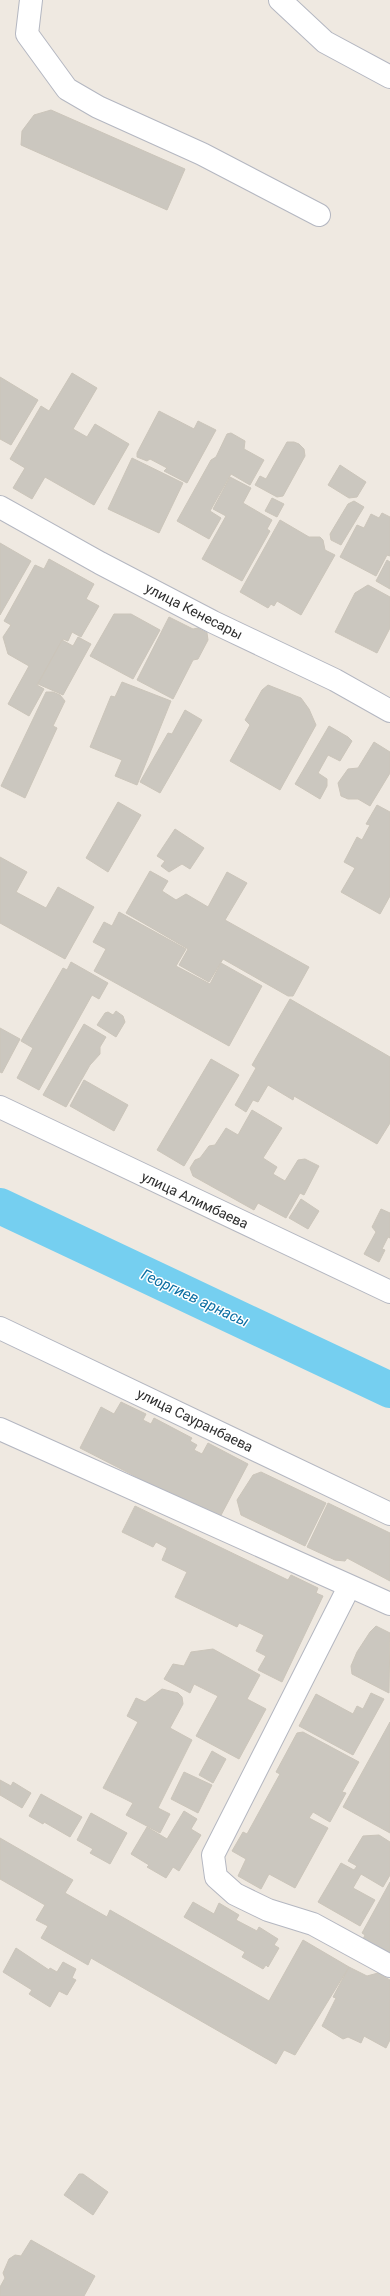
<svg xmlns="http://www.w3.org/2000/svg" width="390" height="2296" font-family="Roboto,sans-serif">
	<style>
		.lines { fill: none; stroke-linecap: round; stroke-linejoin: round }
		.canal { stroke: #75cff0; stroke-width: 36 }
		.building { fill: #cbc7bf; stroke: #cbc5ba }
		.minor-casing { stroke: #b4b7c1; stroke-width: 24 }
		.minor { stroke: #fff; stroke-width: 22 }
		.labels { text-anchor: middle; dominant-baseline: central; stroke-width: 3; stroke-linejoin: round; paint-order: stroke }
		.street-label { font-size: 14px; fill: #2e2e2e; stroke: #fff }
		.water-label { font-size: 15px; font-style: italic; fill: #0d6fa3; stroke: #fff }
	</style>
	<rect width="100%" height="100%" fill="#efe9e1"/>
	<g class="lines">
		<polyline class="canal" points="0,1206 390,1390"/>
	</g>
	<g class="building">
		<polygon points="51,110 185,169 167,210 21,145 22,131 34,115"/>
		<polygon points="72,373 97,388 73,429 87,437 95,424 129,444 94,505 45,477 32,499 13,488 25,468 10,459 41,406 49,411"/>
		<polygon points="0,377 38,400 11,445 0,439"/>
		<polygon points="159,411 194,429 198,421 216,430 187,483 164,471 167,468 150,459 147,461 137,457 137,453"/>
		<polygon points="231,433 245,441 244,449 264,460 250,485 231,474 210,511 221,518 209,539 177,521 211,460 216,457 227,434"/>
		<polygon points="287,442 294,442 299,444 304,449 305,456 283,496 277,497 255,485 260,476 266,479"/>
		<polygon points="132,458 183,483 159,533 108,509"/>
		<polygon points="340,465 366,482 357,497 349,498 328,485"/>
		<polygon points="230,477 251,488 243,503 272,520 267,529 270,531 242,581 202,559 226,516 213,509"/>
		<polygon points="272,498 284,504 277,517 265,511"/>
		<polygon points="354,501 364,507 341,545 331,540 330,534 348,504"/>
		<polygon points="382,513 390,517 390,556 387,555 376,576 340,557 357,525 364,528 371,514 379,518"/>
		<polygon points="280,520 309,537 320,537 323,540 325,550 335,555 301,615 277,601 274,606 271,604 268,608 240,592"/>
		<polygon points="0,543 31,561 0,615"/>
		<polygon points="49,559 94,584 86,599 99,606 81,637 72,632 68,641 63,639 37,685 44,689 29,716 8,704 29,666 8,654 3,637 11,625 4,621 35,565 44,569"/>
		<polygon points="387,560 390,562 390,589 376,581"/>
		<polygon points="368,585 390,597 390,628 377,653 335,632 355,593"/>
		<polygon points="114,614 131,614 160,630 133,679 90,656"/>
		<polygon points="169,617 193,629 198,628 207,633 208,640 198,659 193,660 173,699 137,680"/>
		<polygon points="78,637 91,644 63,695 38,684 62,640 73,646"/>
		<polygon points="122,682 171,701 137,785 115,776 122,760 90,747 111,696 115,697"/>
		<polygon points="268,685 301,698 309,709 316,725 280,790 230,761 250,725 245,720 262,690"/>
		<polygon points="46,692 53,692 60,695 65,701 53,726 57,728 25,798 1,786"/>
		<polygon points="185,710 202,720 160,793 140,782 168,733 172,734"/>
		<polygon points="329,726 348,737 352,741 340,761 328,755 318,773 327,779 327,786 320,799 295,784"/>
		<polygon points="374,742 390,752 390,773 370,806 358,799 348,799 341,796 338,783 348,769 358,768"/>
		<polygon points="118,802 141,815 108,872 86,858"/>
		<polygon points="377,805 390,812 390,896 380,914 341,892 355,868 344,862 357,837 362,840 370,825 366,824"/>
		<polygon points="175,829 204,848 190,869 182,864 169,872 161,866 165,861 157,856"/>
		<polygon points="0,857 27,872 16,892 46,908 58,887 94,907 65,959 0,923"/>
		<polygon points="150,871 168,881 162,891 176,900 186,894 208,907 227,872 247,883 225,920 309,967 293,996 288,996 223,959 209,982 179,965 188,949 126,913"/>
		<polygon points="119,912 186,949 176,966 210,984 221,963 262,986 229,1046 94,971 106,949 93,942 104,922 112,926"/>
		<polygon points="71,962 108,983 99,999 92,995 39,1090 17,1078 33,1048 21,1041 63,968 67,970"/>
		<polygon points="290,999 390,1057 390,1123 377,1144 294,1096 293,1100 268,1085 258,1102 253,1100 246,1112 235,1105 256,1068 252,1065"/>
		<polygon points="116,1011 123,1016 125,1022 116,1037 97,1025 105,1013 108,1012 113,1015"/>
		<polygon points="84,1024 106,1037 100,1047 100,1054 90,1065 66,1107 43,1095"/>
		<polygon points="0,1028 20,1039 2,1073 0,1072"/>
		<polygon points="211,1059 239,1075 184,1166 157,1150"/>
		<polygon points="84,1080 128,1105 114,1131 70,1106"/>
		<polygon points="252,1110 282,1128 263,1158 277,1167 273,1174 285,1181 298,1160 305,1159 319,1166 304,1195 300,1193 286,1218 258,1203 254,1210 193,1176 190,1168 195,1160 200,1158 209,1146 215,1145 226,1128 238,1135"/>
		<polygon points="301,1199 319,1211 308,1229 289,1218"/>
		<polygon points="381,1209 390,1213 390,1238 388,1237 382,1249 385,1250 379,1262 364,1254 376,1232 372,1227"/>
		<polygon points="121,1402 146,1414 143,1420 151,1424 154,1418 192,1438 190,1441 197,1445 194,1450 202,1454 208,1443 248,1464 219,1519 80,1448 101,1407 114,1414"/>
		<polygon points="261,1472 326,1503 305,1546 241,1515 237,1500 253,1475"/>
		<polygon points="328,1503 390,1533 390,1581 347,1558 345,1561 335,1560 307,1547"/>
		<polygon points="135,1506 288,1580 291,1575 318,1588 316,1593 323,1596 282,1682 258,1670 266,1656 256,1651 264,1635 239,1623 237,1627 175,1597 187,1572 162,1560 167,1548 156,1542 153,1547 122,1532"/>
		<polygon points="376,1626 390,1633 389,1693 352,1674 351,1666 357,1652 370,1632"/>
		<polygon points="213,1649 260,1675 247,1699 266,1709 239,1759 196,1736 218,1696 194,1684 190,1693 164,1679 173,1664 184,1666 191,1652"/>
		<polygon points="162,1689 178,1693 182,1697 183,1704 170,1728 192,1740 158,1808 170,1814 160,1833 126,1815 133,1803 103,1788 138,1722 127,1716 136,1698 145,1702"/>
		<polygon points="371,1693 384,1699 353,1755 299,1726 316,1694 353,1714 357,1706 363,1709"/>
		<polygon points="390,1722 390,1833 343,1807"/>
		<polygon points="303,1732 359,1762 342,1792 346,1793 330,1822 313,1812 309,1818 328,1828 295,1888 269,1874 261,1889 238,1876 246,1859 232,1851 243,1832 247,1834 280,1774 276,1772 297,1733"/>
		<polygon points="212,1751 226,1759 213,1783 199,1775"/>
		<polygon points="184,1772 212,1785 198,1813 171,1799"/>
		<polygon points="0,1780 11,1786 13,1782 31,1793 22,1808 0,1795"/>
		<polygon points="41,1794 82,1817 70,1837 44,1822 43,1824 29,1816"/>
		<polygon points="184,1811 197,1819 191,1829 201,1835 179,1871 173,1867 166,1878 147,1867 149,1865 131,1854 147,1827 167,1839"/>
		<polygon points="91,1813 127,1833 110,1864 90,1853 93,1849 77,1840"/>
		<polygon points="379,1835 390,1842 390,1875 383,1887 361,1874 353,1888 375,1900 360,1926 318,1902 341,1863 354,1870 357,1866 348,1861 363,1836"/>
		<polygon points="0,1838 73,1880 65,1893 107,1917 110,1910 269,2001 303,1940 349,1967 295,2055 284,2050 276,2064 91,1958 88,1965 41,1938 48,1926 36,1920 45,1905 0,1879"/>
		<polygon points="390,1882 390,1956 362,1941 365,1935 362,1933"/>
		<polygon points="193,1902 214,1914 219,1903 239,1915 236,1920 257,1931 259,1927 278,1939 274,1945 279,1948 268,1967 266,1965 263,1969 242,1957 245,1952 184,1917"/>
		<polygon points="16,1948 49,1970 50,1968 57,1972 63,1962 76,1969 72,1978 76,1980 67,1995 59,1991 50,2007 29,1994 32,1990 3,1972"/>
		<polygon points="349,1967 367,1976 378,1973 390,1980 390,2040 386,2048 364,2036 361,2043 348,2037 343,2039 322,2026 336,1998 333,1997"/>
		<polygon points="79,2174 83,2174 108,2192 93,2215 64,2195"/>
		<polygon points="31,2240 95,2276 84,2296 0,2296 0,2287 5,2278 3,2273 9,2259 15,2255 21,2256"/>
	</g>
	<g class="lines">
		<g class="minor-casing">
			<g id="minor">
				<polyline points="31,0 27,34 67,89 98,107 202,154 319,215"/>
				<polyline points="280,0 325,42 390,77"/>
				<polyline points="0,507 100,563 213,622 335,680 390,711"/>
				<polyline points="0,1107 390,1292"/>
				<polyline points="0,1328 390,1514"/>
				<polyline points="0,1429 390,1604"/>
				<polyline points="349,1587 213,1855 216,1877 235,1894 268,1910 313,1924 390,1966"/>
			</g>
		</g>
		<use href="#minor" class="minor"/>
	</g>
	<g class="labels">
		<g class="street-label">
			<text transform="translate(194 611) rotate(27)">улица Кенесары</text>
			<text transform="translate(195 1200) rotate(25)">улица Алимбаева</text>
			<text transform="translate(195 1420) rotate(26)">улица Сауранбаева</text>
		</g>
		<g class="water-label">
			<text transform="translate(195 1298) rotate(25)">Георгиев арнасы</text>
		</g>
	</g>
</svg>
